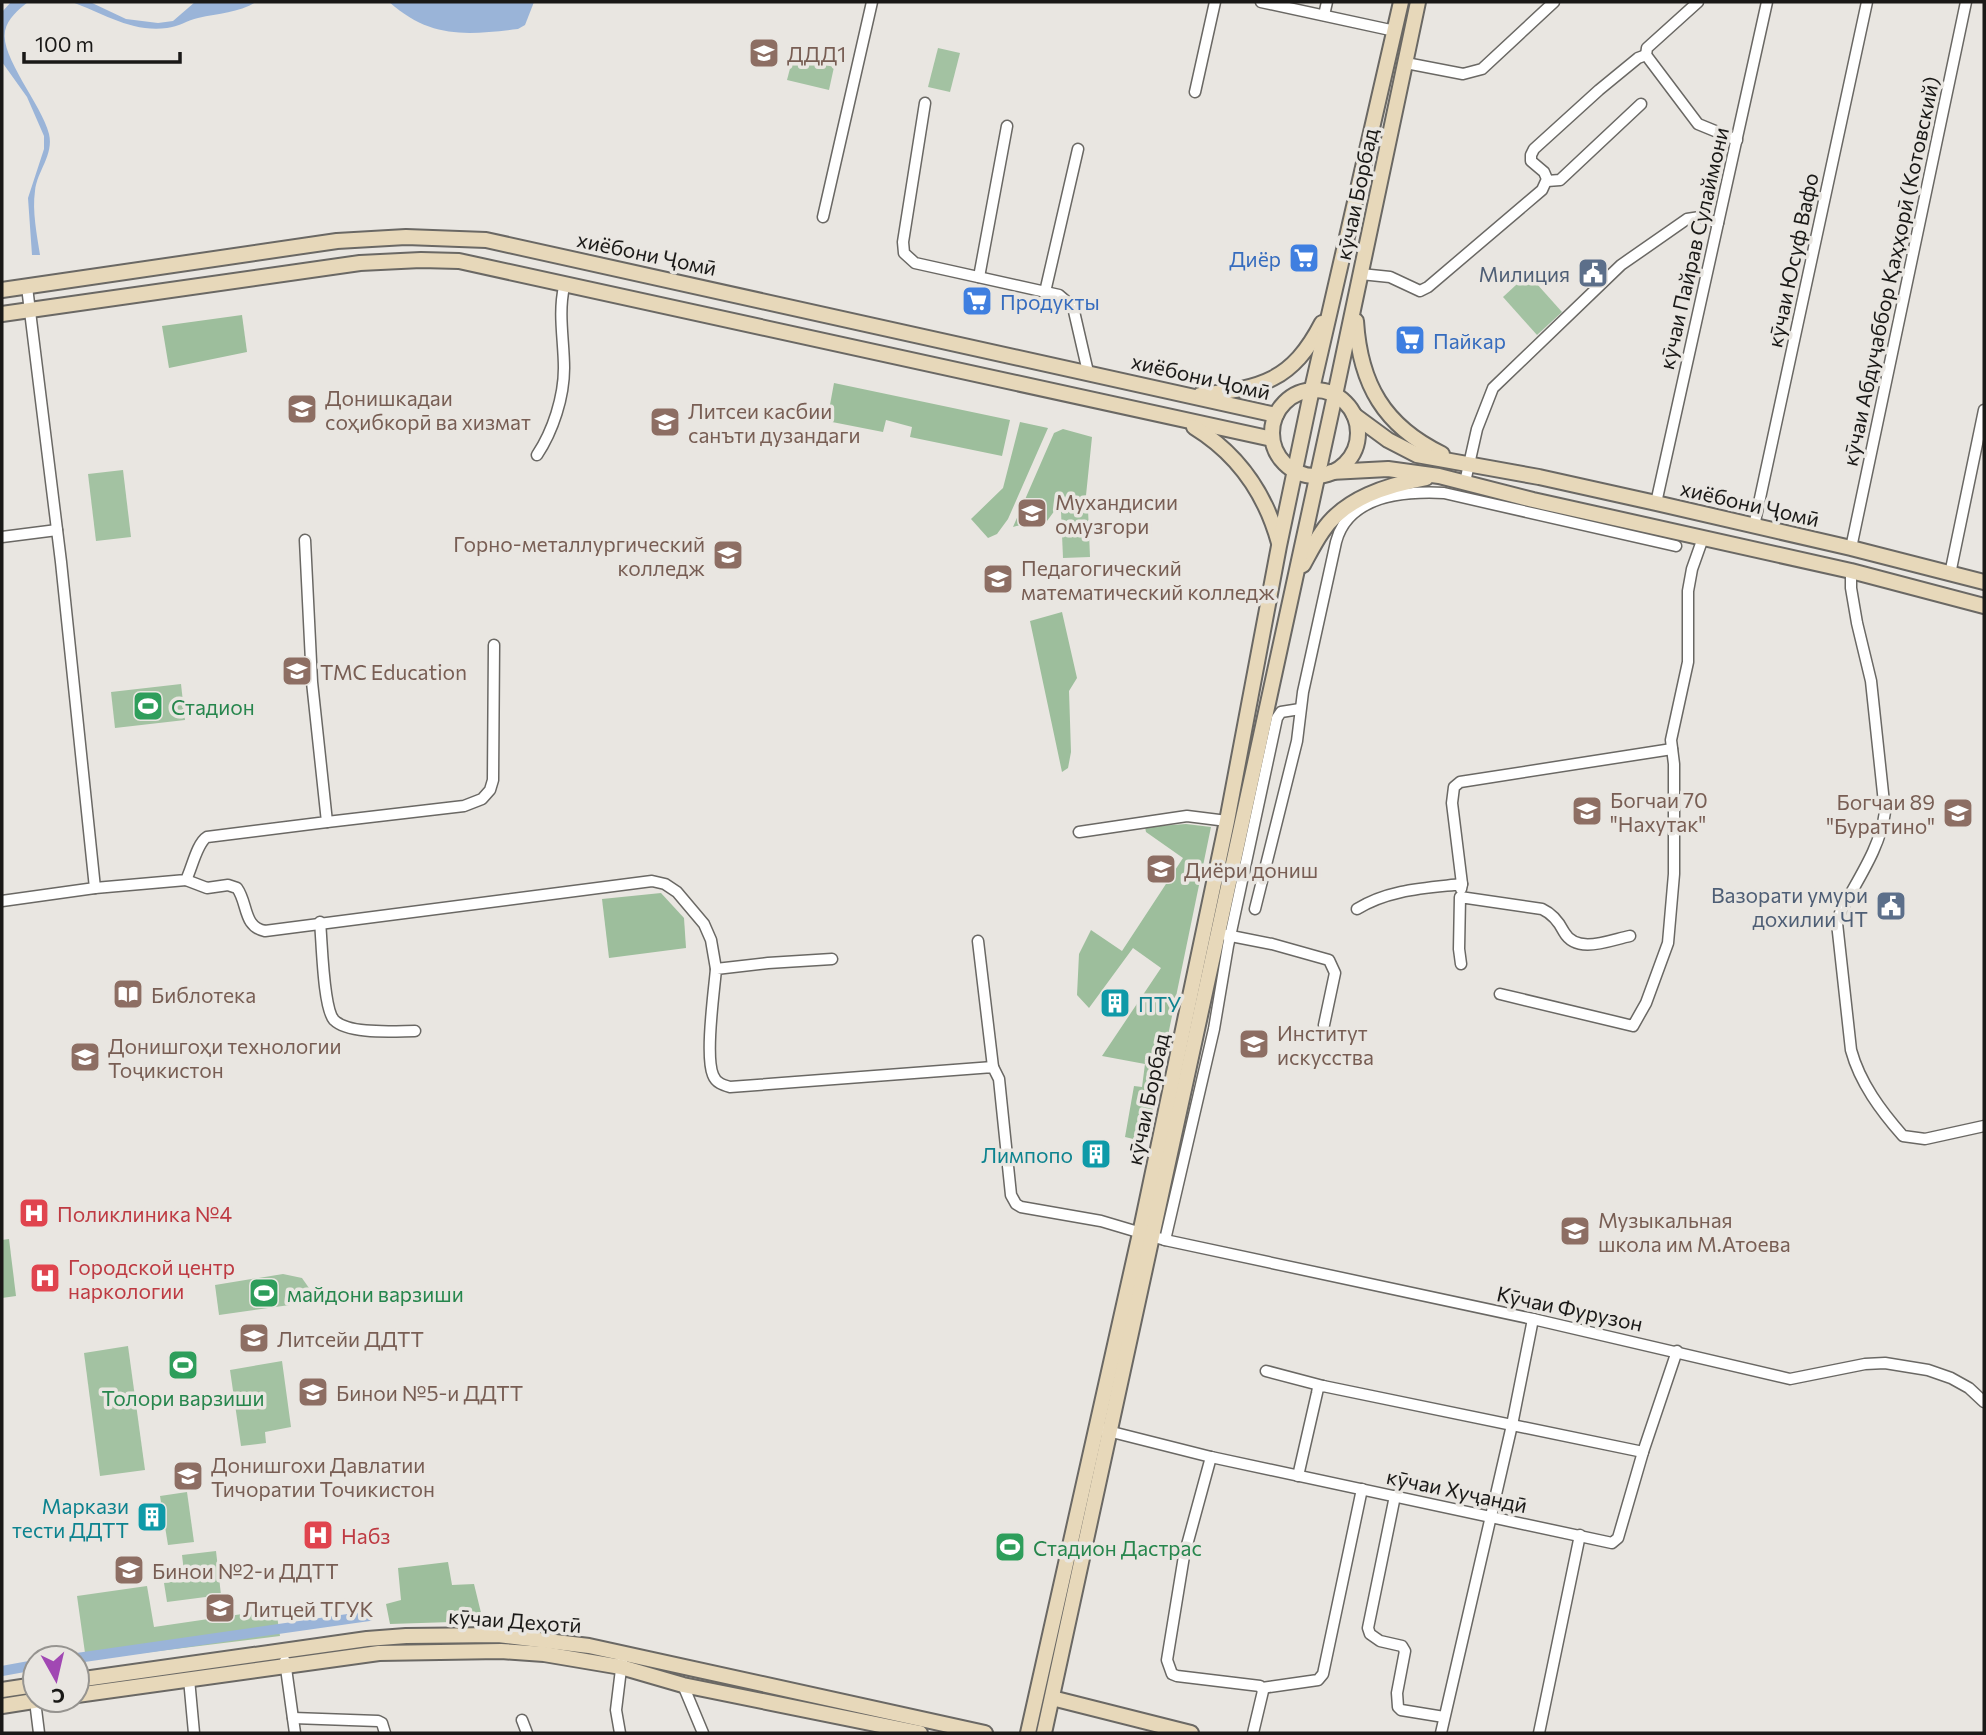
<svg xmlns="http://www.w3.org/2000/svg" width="1986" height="1735" font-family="Commissioner,sans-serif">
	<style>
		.green { fill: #a3c2a2 }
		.forest { fill: #9dbe9c }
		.water { fill: #9ab4d8 }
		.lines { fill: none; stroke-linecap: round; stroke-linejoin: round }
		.canal { stroke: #9ab4d8; stroke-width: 10 }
		.street-casing { stroke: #6a6864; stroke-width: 13 }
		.secondary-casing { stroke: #6a6864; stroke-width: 18 }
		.street { stroke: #fff; stroke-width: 10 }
		.secondary { stroke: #e7d8ba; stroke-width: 14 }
		.labels { text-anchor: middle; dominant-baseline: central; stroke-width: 7; stroke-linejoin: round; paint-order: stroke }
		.education-label { font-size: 21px; fill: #785e54; stroke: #e9e6e1; text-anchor: start }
		.street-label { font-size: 21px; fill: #1a1917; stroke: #e9e6e1 }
		.shop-label { font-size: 21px; fill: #366cbe; stroke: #e9e6e1; text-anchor: start }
		.service-label { font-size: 21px; fill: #4e5e75; stroke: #e9e6e1; text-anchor: end }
		.leisure-label { font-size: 21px; fill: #27864d; stroke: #e9e6e1; text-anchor: start }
		.culture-label { font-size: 21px; fill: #0d838f; stroke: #e9e6e1; text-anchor: end }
		.health-label { font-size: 21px; fill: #be3a42; stroke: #e9e6e1; text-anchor: start }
	</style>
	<rect width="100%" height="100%" fill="#e9e6e1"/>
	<g class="green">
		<polygon points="938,48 960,53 950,92 928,87"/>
		<polygon points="793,57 834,67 829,90 787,80"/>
		<polygon points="1528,274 1562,312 1537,335 1503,297"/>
		<polygon points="123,470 131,537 96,541 88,474"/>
		<polygon points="1088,509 1090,557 1063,558 1061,511"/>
		<polygon points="181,684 185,720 115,728 111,692"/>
		<polygon points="283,1274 302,1278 318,1301 219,1315 215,1285"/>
		<polygon points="128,1346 145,1470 100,1476 84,1353"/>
		<polygon points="282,1361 291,1427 265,1432 266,1443 241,1446 230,1370"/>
		<polygon points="187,1492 194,1542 168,1545 160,1496"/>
		<polygon points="216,1551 221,1595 167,1602 164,1583 185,1580 182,1555"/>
		<polygon points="147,1586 154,1627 276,1609 280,1636 86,1660 77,1596"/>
	</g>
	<g class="forest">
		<polygon points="242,315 247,352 169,368 162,326"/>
		<polygon points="834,383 1010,420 1002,456 910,437 912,427 886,420 883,432 827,421"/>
		<polygon points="1020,422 1048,428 1008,519 997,534 988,538 971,519 1003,488"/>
		<polygon points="1063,429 1092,437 1085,505 1058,506 1047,521 1037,520 1013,527 1054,433"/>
		<polygon points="1062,612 1077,678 1069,691 1071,752 1068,768 1062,772 1030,621"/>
		<polygon points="1186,824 1211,827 1146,1142 1125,1137 1134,1086 1142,1087 1145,1064 1102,1056 1161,968 1133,948 1089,1008 1077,995 1079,954 1091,930 1122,951 1183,858 1146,832 1145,827"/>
		<polygon points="661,893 684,918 686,948 609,958 602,899"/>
		<polygon points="9,1239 16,1296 2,1298 2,1240"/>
		<polygon points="448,1562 452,1585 474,1584 483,1621 390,1624 386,1604 401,1600 398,1568"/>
	</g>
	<g class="water">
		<path d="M11 2H28C18 10 8 18 5 31 0 57 42 105 49 134 54 155 37 171 35 191 32 211 37 235 40 255H32L28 198 44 149V136L27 97 2 62V12Z"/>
		<path d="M72 2H90L126 19 158 23 173 21 195 2H256C238 13 219 13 198 18 188 20 178 27 167 28 133 33 102 13 72 2Z"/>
		<path d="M389 2H534L525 25 518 29C466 35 431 39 389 2Z"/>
	</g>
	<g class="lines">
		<g class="canal">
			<polyline points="77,1658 369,1616"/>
			<polyline points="2,1671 35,1665"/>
		</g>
		<g class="street-casing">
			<g id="street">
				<polyline points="1261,2 1395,31"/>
				<polyline points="1698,2 1647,48 1646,55 1698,124 1737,140"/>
				<polyline points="1324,15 1327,2"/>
				<polyline points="1406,63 1463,74 1482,69 1554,2"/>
				<polyline points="1195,92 1215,2"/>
				<polyline points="925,103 903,242 904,253 915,263 1059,295 1073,307 1088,372"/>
				<polyline points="1547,181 1560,180 1641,104"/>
				<polyline points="823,217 872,2"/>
				<polyline points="1361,274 1390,277 1420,291 1428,287 1542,190 1547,179 1544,172 1531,161 1531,155 1534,149 1599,90 1638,58 1646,55"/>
				<polyline points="979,277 1007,126"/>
				<polyline points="1045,292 1078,149"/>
				<path d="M537 455C553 431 564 397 564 368 564 341 558 314 564 287"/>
				<polyline points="1465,482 1477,429 1493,388 1621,265 1687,219 1700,217 1718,223"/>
				<polyline points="1656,503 1767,2"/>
				<polyline points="1754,526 1867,2"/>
				<polyline points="2,537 57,530"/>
				<polyline points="1851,548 1966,2"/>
				<path d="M1851 571V588L1857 623 1871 681 1885 812C1880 849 1857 880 1840 913L1837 923 1851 1050C1860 1083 1881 1111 1903 1136L1925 1139 1984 1126"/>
				<polyline points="1950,574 1984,410"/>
				<polyline points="327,822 464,806 482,799 490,790 493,780 494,645"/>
				<polyline points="1079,832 1187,816 1227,821"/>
				<path d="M186 880 207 888 228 885 237 888C248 903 243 927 265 931L652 881 665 884 677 892 704 924 711 940 716 969"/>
				<polyline points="1462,884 1452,803 1454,787 1460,782 1672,749"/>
				<path d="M95 888 186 880C192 868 197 843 207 837L327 822 312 682 305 540"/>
				<polyline points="2,901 95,888 61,562 27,287"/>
				<path d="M1255 909 1297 741 1303 692 1336 542C1348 495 1404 491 1444 493L1676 546"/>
				<path d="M1357 909C1389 889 1427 888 1462 884L1461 889"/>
				<path d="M320 922C322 941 323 1008 334 1020 349 1035 396 1031 415 1031"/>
				<polyline points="1226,935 1272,944 1329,960 1335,973 1324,1025"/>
				<polyline points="978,941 993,1067"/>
				<path d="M832 959 768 963 716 969C714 992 705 1056 713 1075 716 1083 723 1085 730 1087L993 1067 999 1079 1011 1195 1016 1204 1021 1207 1101 1221 1165 1240 1533 1319 1790 1379 1865 1364 1885 1363 1928 1370 1951 1378 1969 1388 1984 1402"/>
				<path d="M1461 964 1459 949 1460 897 1542 909C1553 914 1559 922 1564 932 1577 955 1610 940 1630 936"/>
				<polyline points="1500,994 1633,1026 1646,1003 1668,943 1674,874 1674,764 1671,740 1688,662 1688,591 1692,569 1703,538"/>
				<polyline points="1165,1240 1214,1029 1228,946 1277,718 1281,712 1300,709"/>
				<polyline points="1266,1371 1323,1386"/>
				<polyline points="1104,1430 1211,1457 1612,1543 1618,1538 1643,1452 1677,1351"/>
				<polyline points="1211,1457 1184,1556 1167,1660 1172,1674 1177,1676 1260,1686 1263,1691 1253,1733"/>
				<polyline points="1298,1476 1317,1393 1318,1388 1323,1386 1643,1452"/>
				<polyline points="1395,1496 1368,1628 1370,1634 1380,1641 1402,1646 1405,1651 1397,1693 1398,1707 1401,1710 1444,1717"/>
				<polyline points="285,1661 295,1733"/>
				<polyline points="189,1679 194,1733"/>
				<polyline points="683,1685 703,1733"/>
				<polyline points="1262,1688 1318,1680 1323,1674 1362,1489"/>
				<polyline points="35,1701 39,1733"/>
				<polyline points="293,1718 378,1721 382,1723 385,1733"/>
				<polyline points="522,1720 527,1733"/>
				<polyline points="620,1733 616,1710 622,1661"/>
				<polyline points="1441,1733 1512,1425 1533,1319"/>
				<polyline points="1539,1733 1580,1535"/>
			</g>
		</g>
		<g class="secondary-casing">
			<g id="secondary">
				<polyline points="2,290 337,241 406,237 486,240 1276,415"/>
				<polyline points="2,314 360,263 421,260 459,261 1272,439"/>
				<path d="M1356 321C1360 384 1384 426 1442 454"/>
				<circle cx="1315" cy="433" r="43"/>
				<path d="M1200 395C1262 388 1292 381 1322 323"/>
				<polyline points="1354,415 1388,440 1417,455 1539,477 1656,503 1851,548 1984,582"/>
				<path d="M1194 427C1238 454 1265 492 1279 543"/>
				<polyline points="1331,472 1388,469 1439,476 1533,500 1851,571 1984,606"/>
				<path d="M1303 565C1309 554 1315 542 1322 532 1344 498 1388 485 1426 478"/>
				<polyline points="77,1680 367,1639 406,1636 498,1635 589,1646 985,1733"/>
				<polyline points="2,1690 35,1685"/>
				<polyline points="77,1695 379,1653 501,1651 544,1654 621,1667 683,1685 920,1733"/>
				<polyline points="1052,1698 1191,1733"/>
				<polyline points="2,1706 40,1700"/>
				<polyline points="1028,1733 1141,1229 1227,821 1279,546 1312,389 1401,2"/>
				<polyline points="1044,1733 1335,395 1418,2"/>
			</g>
		</g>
		<use href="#street" class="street"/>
		<use href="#secondary" class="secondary"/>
	</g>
	<defs>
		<g id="school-square" transform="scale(1.575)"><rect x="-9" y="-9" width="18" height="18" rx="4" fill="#8d6e63" stroke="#e9e6e1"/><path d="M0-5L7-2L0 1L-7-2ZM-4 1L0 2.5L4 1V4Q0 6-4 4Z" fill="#fff"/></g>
		<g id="supermarket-square" transform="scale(1.575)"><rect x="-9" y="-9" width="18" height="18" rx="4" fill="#3f7fe0" stroke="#e9e6e1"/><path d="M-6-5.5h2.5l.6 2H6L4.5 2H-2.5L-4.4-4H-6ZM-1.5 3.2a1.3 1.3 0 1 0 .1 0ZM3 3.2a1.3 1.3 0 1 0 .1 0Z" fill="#fff"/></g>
		<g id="civic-square" transform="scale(1.575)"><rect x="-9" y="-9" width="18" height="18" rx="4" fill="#5c6f8a" stroke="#e9e6e1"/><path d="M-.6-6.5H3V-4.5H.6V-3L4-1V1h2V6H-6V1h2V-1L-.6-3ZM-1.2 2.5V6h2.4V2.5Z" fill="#fff"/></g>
		<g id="university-square" transform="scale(1.575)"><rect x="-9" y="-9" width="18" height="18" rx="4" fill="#8d6e63" stroke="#e9e6e1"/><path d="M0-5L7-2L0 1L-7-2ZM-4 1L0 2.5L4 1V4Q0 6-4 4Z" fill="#fff"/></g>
		<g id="stadium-square" transform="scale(1.575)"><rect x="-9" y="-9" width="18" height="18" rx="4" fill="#2e9e5b" stroke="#e9e6e1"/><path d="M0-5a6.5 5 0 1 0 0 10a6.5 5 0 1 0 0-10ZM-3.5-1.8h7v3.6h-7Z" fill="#fff"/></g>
		<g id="library-square" transform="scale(1.575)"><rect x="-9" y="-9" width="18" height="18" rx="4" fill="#8d6e63" stroke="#e9e6e1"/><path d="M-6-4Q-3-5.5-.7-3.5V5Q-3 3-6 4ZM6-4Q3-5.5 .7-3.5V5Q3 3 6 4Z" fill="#fff"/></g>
		<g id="building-square" transform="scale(1.575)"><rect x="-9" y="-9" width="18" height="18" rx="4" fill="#0f9aa8" stroke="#e9e6e1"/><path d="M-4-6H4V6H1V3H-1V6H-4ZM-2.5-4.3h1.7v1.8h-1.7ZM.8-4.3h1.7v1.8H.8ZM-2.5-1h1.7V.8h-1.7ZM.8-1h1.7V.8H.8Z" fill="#fff"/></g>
		<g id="hospital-square" transform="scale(1.575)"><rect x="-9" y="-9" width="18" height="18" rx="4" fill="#e0444e" stroke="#e9e6e1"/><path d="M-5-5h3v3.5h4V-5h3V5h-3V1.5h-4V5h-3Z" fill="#fff"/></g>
	</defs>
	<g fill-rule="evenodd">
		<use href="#school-square" x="764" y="53"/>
		<use href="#supermarket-square" x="1304" y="258"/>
		<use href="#civic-square" x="1593" y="273"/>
		<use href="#supermarket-square" x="977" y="301"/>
		<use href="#supermarket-square" x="1410" y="340"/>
		<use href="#university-square" x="302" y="409"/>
		<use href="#university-square" x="665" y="422"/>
		<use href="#university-square" x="1032" y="513"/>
		<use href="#university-square" x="728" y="555"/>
		<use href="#university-square" x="998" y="579"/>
		<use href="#university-square" x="297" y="671"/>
		<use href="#stadium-square" x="148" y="706"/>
		<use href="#school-square" x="1587" y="811"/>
		<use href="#school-square" x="1958" y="813"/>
		<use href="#school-square" x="1161" y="869"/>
		<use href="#civic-square" x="1891" y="906"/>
		<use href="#library-square" x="128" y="994"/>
		<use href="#building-square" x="1115" y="1003"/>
		<use href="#university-square" x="1254" y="1044"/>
		<use href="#university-square" x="85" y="1057"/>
		<use href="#building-square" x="1096" y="1154"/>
		<use href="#hospital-square" x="34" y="1213"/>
		<use href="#school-square" x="1575" y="1231"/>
		<use href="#hospital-square" x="45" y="1278"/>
		<use href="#stadium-square" x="264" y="1293"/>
		<use href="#school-square" x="254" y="1338"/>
		<use href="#stadium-square" x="183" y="1365"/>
		<use href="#university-square" x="313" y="1392"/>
		<use href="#university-square" x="188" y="1476"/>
		<use href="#building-square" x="152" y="1517"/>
		<use href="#hospital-square" x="318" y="1535"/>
		<use href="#stadium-square" x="1010" y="1547"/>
		<use href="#university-square" x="129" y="1570"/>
		<use href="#university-square" x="220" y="1608"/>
	</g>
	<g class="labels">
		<g class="education-label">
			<text x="787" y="53">ДДД1</text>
			<text x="325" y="397">Донишкадаи<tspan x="325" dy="24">соҳибкорӣ ва хизмат</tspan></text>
			<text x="688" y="410">Литсеи касбии<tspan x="688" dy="24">санъти дузандаги</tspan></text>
			<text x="1055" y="501">Мухандисии<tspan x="1055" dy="24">омузгори</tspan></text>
			<text x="705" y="543" text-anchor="end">Горно-металлургический<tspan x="705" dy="24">колледж</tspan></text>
			<text x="1021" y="567">Педагогический<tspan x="1021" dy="24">математический колледж</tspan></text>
			<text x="320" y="671">TMC Education</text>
			<text x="1610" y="799">Богчаи 70<tspan x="1610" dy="24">"Нахутак"</tspan></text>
			<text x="1935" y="801" text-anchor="end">Богчаи 89<tspan x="1935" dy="24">"Буратино"</tspan></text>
			<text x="1184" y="869">Диёри дониш</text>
			<text x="151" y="994">Библотека</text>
			<text x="1277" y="1032">Институт<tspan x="1277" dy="24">искусства</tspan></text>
			<text x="108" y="1045">Донишгоҳи технологии<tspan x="108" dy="24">Тоҷикистон</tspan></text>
			<text x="1598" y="1219">Музыкальная<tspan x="1598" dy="24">школа им М.Атоева</tspan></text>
			<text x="277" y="1338">Литсейи ДДТТ</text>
			<text x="336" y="1392">Бинои №5-и ДДТТ</text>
			<text x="211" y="1464">Донишгохи Давлатии<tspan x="211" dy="24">Тичоратии Точикистон</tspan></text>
			<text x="152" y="1570">Бинои №2-и ДДТТ</text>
			<text x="243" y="1608">Литцей ТГУК</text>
		</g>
		<g class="street-label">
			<text transform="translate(1356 194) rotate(-78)">кӯчаи Борбад</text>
			<text transform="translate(1693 248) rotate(-77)">кӯчаи Пайрав Сулаймони</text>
			<text transform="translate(647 253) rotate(12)">хиёбони Ҷомӣ</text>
			<text transform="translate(1792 260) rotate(-78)">кӯчаи Юсуф Вафо</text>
			<text transform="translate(1890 271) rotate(-78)">кӯчаи Абдуҷаббор Қаҳҳорӣ (Котовский)</text>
			<text transform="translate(1201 376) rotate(13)">хиёбони Ҷомӣ</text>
			<text transform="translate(1750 503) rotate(13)">хиёбони Ҷомӣ</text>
			<text transform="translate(1147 1099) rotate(-78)">кӯчаи Борбад</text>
			<text transform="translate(1570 1308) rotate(12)">Кӯчаи Фурузон</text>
			<text transform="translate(1457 1490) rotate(12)">кӯчаи Хуҷандӣ</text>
			<text transform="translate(515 1620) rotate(4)">кӯчаи Деҳотӣ</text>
		</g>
		<g class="shop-label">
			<text x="1281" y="258" text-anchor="end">Диëр</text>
			<text x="1000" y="301">Продукты</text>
			<text x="1433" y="340">Пайкар</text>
		</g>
		<g class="service-label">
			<text x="1570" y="273">Милиция</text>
			<text x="1868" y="894">Вазорати умури<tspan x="1868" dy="24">дохилии ЧТ</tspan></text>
		</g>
		<g class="leisure-label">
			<text x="171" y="706">Стадион</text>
			<text x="287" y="1293">майдони варзиши</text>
			<text x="183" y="1397" text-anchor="middle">Толори варзиши</text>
			<text x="1033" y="1547">Стадион Дастрас</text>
		</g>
		<g class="culture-label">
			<text x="1138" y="1003" text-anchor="start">ПТУ</text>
			<text x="1073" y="1154">Лимпопо</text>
			<text x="129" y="1505">Маркази<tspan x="129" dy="24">тести ДДТТ</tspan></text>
		</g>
		<g class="health-label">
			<text x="57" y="1213">Поликлиника №4</text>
			<text x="68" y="1266">Городской центр<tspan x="68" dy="24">наркологии</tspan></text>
			<text x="341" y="1535">Набз</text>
		</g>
	</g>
	<rect width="1986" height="1735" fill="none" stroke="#1a1917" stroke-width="7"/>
	<g transform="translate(56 1679) rotate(172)"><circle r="33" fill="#e9e6e1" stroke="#969490" stroke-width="2"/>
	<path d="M0-5L12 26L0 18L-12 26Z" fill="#a148b3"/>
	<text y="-10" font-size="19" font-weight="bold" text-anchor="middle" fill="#1a1917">С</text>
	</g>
	<path d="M24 52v10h156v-10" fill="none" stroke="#1a1917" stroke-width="3.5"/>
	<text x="35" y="52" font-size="21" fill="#1a1917" stroke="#e9e6e1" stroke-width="5" paint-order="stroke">100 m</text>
</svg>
